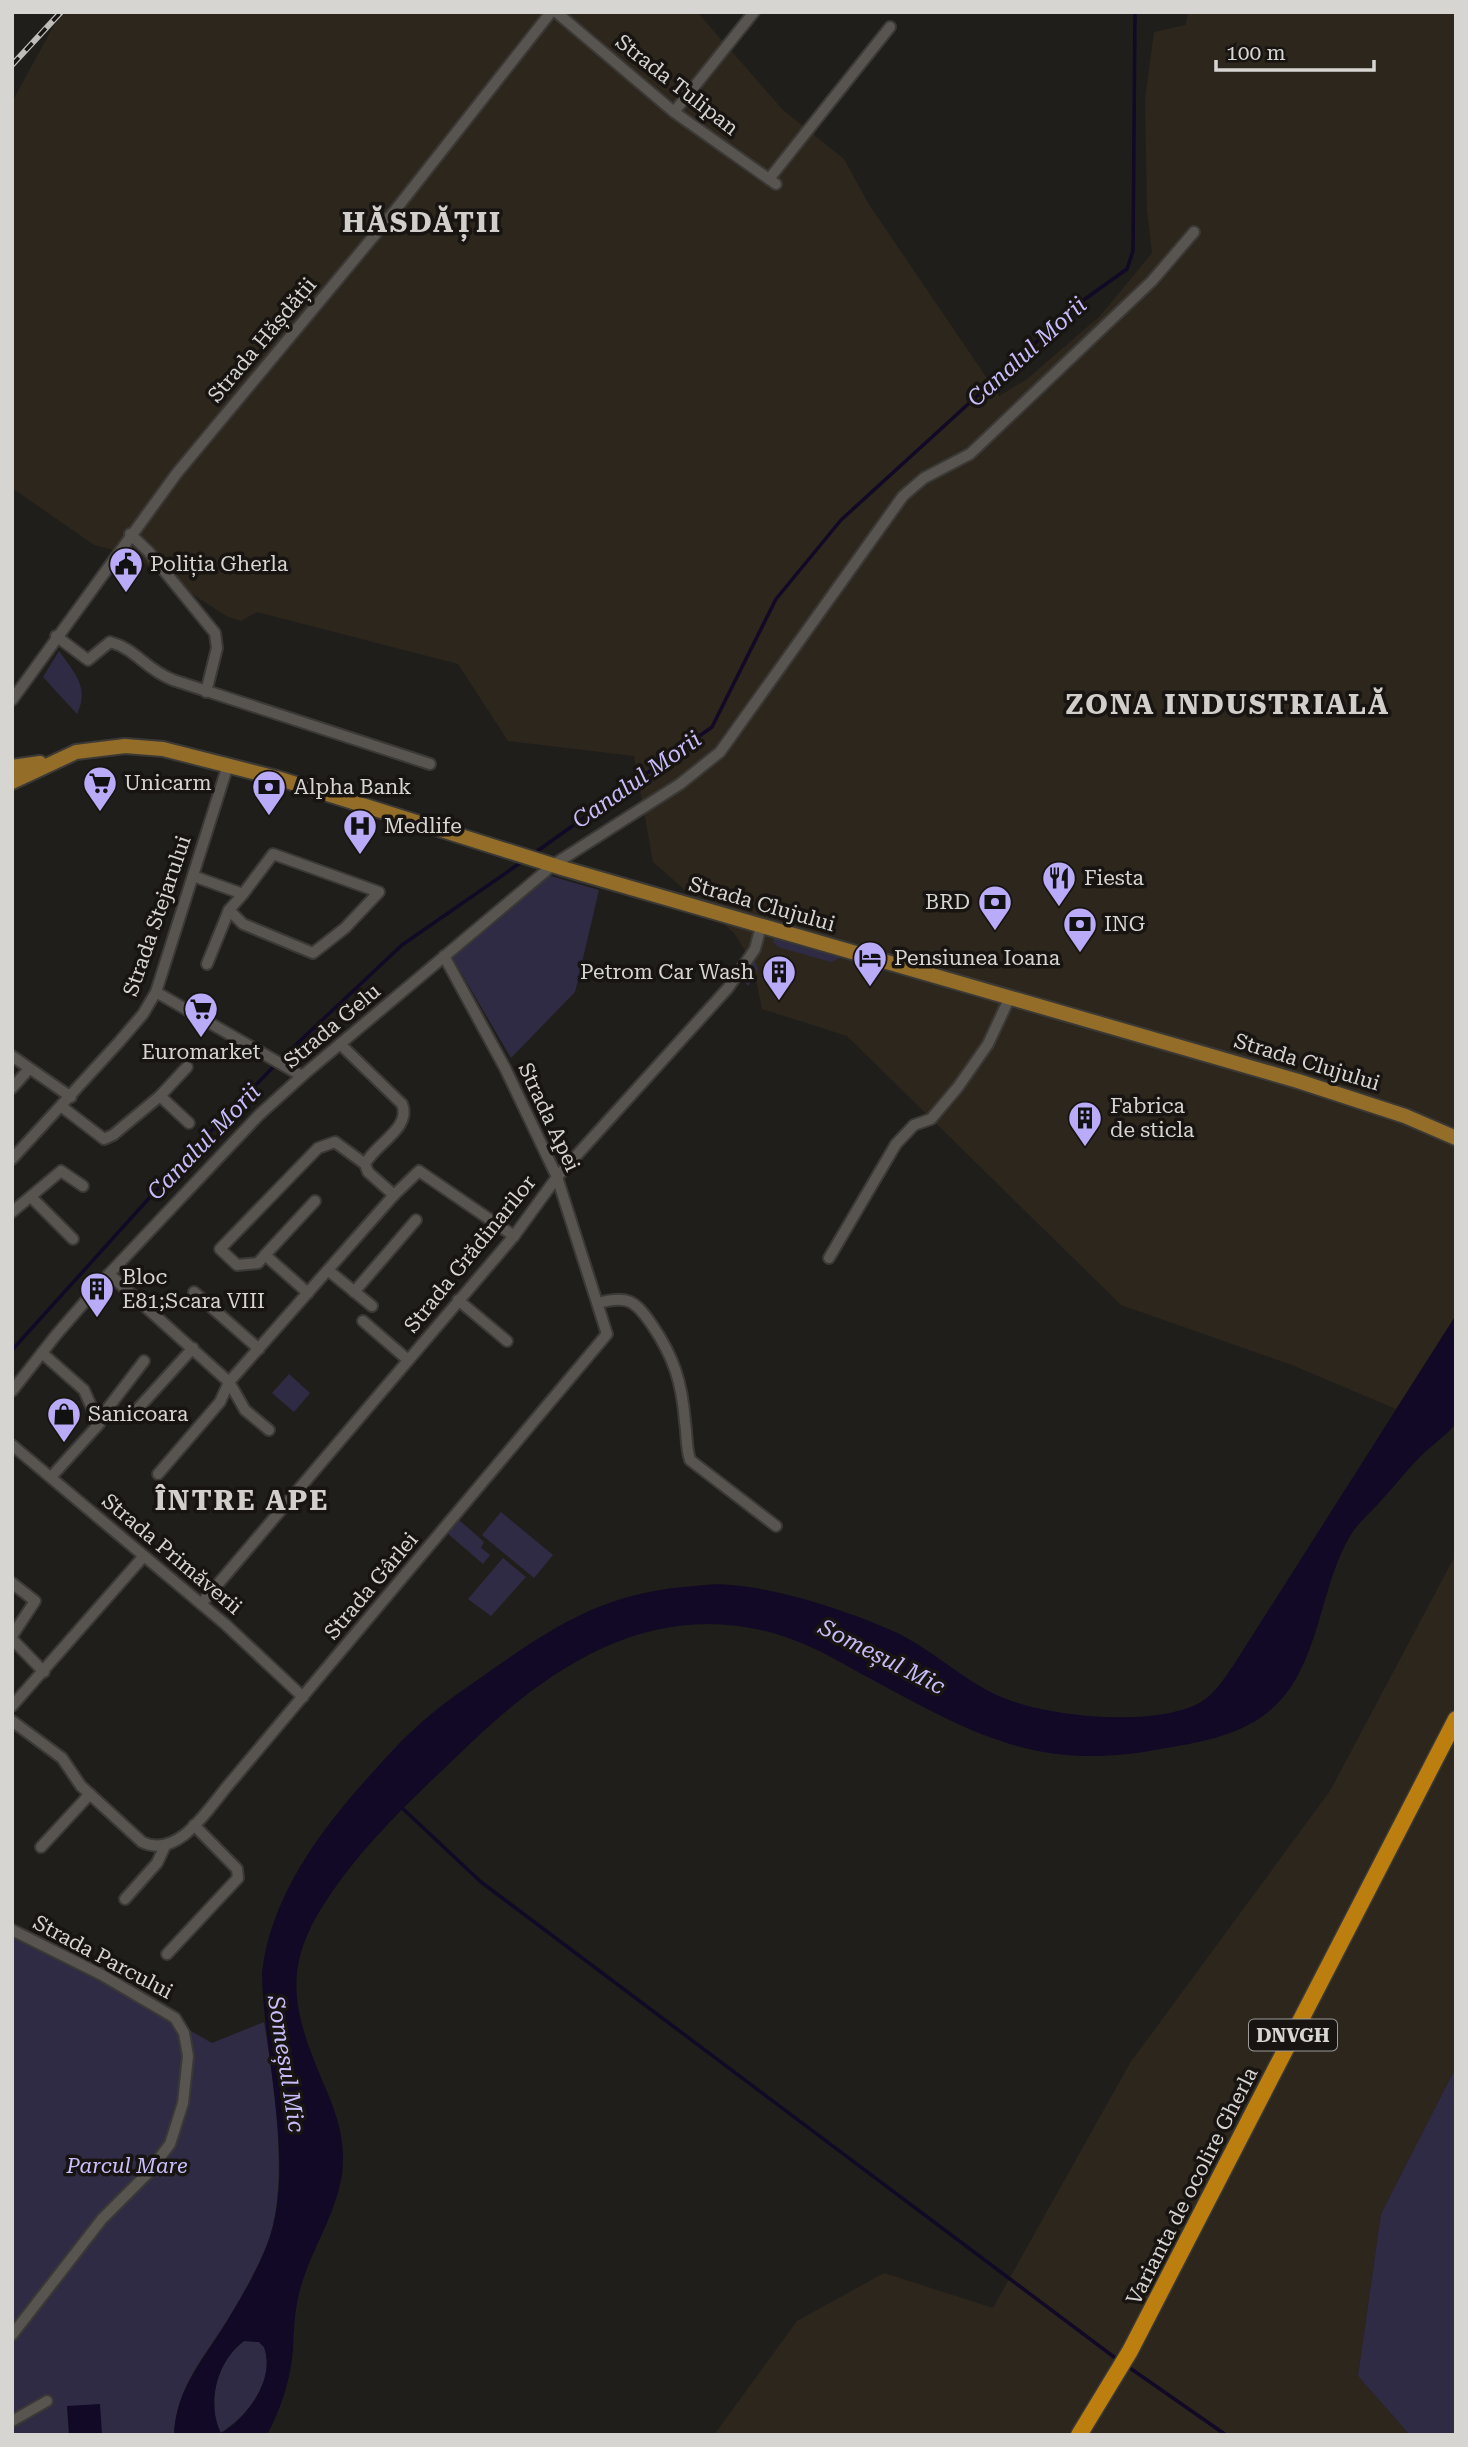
<svg xmlns="http://www.w3.org/2000/svg" width="1468" height="2447" font-family="'Roboto Serif',serif">
	<style>
		.built { fill: #2d261d }
		.green { fill: #302b45 }
		.water { fill: #110925; fill-rule: evenodd }
		.lines { fill: none; stroke-linecap: round; stroke-linejoin: round }
		.stream { stroke: #110925; stroke-width: 3.5 }
		.minor-casing { stroke: #3b3936; stroke-width: 14 }
		.major-casing { stroke: #3b3936; stroke-width: 18 }
		.highway-casing { stroke: #3b3936; stroke-width: 19 }
		.minor { stroke: #585450; stroke-width: 10 }
		.major { stroke: #946e29; stroke-width: 14 }
		.highway { stroke: #bc7f0f; stroke-width: 16 }
		.rail-casing { stroke: #bfbdba; stroke-width: 6 }
		.rail { stroke: #171411; stroke-width: 3.5; stroke-dasharray: 10; stroke-linecap: butt }
		.labels { text-anchor: middle; dominant-baseline: central; stroke-width: 7; stroke-linejoin: round; paint-order: stroke }
		.shield { fill: #171411; stroke: #9d9b98; stroke-width: 2 }
		.shield-label { font-size: 19px; font-weight: bold; fill: #d7d5d2 }
		.street-label { font-size: 21px; fill: #d7d5d2; stroke: #171411 }
		.poi-label { font-size: 21px; fill: #d7d5d2; stroke: #171411; text-anchor: start }
		.park-label { font-size: 21px; font-style: italic; fill: #cbc0fd; stroke: #171411 }
		.water-label { font-size: 23px; font-style: italic; fill: #c8bdfa; stroke: #171411 }
		.district-label { font-size: 28px; font-weight: bold; letter-spacing: 2px; fill: #d2cec9; stroke: #171411 }
	</style>
	<rect width="100%" height="100%" fill="#201e1a"/>
	<g class="built">
		<polygon points="61,12 697,12 783,110 844,159 868,203 999,396 1027,379 1100,316 1152,253 1147,210 1145,99 1154,32 1186,25 1188,12 1456,12 1456,1315 1396,1409 1292,1365 1121,1305 847,1036 762,1009 752,962 734,933 653,862 634,756 508,741 458,664 257,612 241,621 228,617 130,554 94,545 12,488 12,102"/>
		<polygon points="1456,1554 1456,2067 1381,2214 1358,2376 1410,2435 714,2435 797,2321 884,2273 993,2308 1130,2063 1330,1791"/>
	</g>
	<g class="green">
		<path d="M59 651C74 672 90 688 77 714L43 677Z"/>
		<polygon points="547,875 599,890 575,992 511,1058 452,957"/>
		<polygon points="774,937 840,955 840,958 831,962 778,947 773,942"/>
		<polygon points="755,961 758,969 748,986 740,977"/>
		<polygon points="289,1374 310,1393 294,1412 272,1393"/>
		<polygon points="501,1512 553,1555 534,1578 482,1535"/>
		<polygon points="458,1519 484,1542 481,1548 490,1555 483,1564 446,1532"/>
		<polygon points="503,1558 526,1577 491,1616 468,1599"/>
		<path d="M12 1934 86 1971 212 2043 264 2022C274 2084 290 2186 267 2245 255 2273 238 2304 221 2330 198 2364 176 2392 174 2435H12Z"/>
		<polygon points="1456,2067 1456,2435 1410,2435 1358,2376 1381,2214"/>
		<path d="M244 2341 259 2342 264 2347C276 2380 247 2417 220 2433 207 2402 216 2362 244 2341Z"/>
	</g>
	<g class="water">
		<path d="M1456 1315V1424C1445 1436 1431 1446 1419 1458 1405 1472 1393 1488 1379 1503 1370 1513 1360 1521 1352 1533 1316 1590 1322 1677 1260 1718 1231 1738 1190 1744 1155 1750 1037 1771 973 1734 871 1679 845 1665 819 1649 791 1639 666 1594 563 1656 475 1739 420 1792 361 1844 321 1909 282 1972 295 2015 322 2080 333 2105 343 2129 343 2157 344 2200 316 2240 303 2280 295 2303 294 2325 293 2349 291 2378 281 2409 267 2435H174C176 2390 201 2363 224 2326 242 2296 264 2261 273 2226 292 2152 263 2049 262 1972 273 1883 336 1811 395 1748 421 1721 442 1704 473 1683 543 1634 595 1595 683 1587 699 1586 715 1583 731 1585 781 1589 848 1611 893 1631 931 1648 962 1680 1001 1697 1048 1717 1156 1728 1201 1702 1215 1693 1224 1679 1233 1666ZM244 2341 259 2342 264 2347C276 2379 247 2418 221 2433 206 2403 217 2361 244 2341Z"/>
		<polygon points="100,2404 102,2435 69,2435 67,2406"/>
	</g>
	<g class="lines">
		<g class="stream">
			<polyline points="533,854 712,727 776,599 841,520 1078,304 1127,269 1133,251 1135,12"/>
			<polyline points="12,1350 198,1144 286,1054 402,945 523,861"/>
			<polyline points="401,1807 481,1882 1118,2360"/>
			<polyline points="1127,2366 1226,2435"/>
		</g>
		<g class="minor-casing">
			<g id="minor">
				<polyline points="556,12 674,112 776,184"/>
				<polyline points="674,112 754,12"/>
				<polyline points="769,179 890,27"/>
				<polyline points="130,534 148,551 215,633 217,648 206,692"/>
				<path d="M56 636 88 660 110 642C136 649 145 669 173 680L430 764"/>
				<polyline points="12,700 177,473 393,213 551,12"/>
				<polyline points="193,876 243,894 229,910 243,924 313,953 345,928 379,892 273,854 243,894"/>
				<polyline points="207,964 229,910"/>
				<polyline points="156,992 302,1076"/>
				<path d="M340 1044 402 1104C412 1128 375 1144 365 1164L368 1172 394 1195"/>
				<polyline points="12,1056 71,1097"/>
				<polyline points="12,1088 29,1069"/>
				<polyline points="160,1096 189,1123"/>
				<polyline points="62,1107 104,1139 113,1135 160,1096 187,1067"/>
				<polyline points="12,1159 119,1042 143,1014 156,992 228,765"/>
				<polyline points="31,1197 73,1239"/>
				<polyline points="12,1212 61,1171 83,1186"/>
				<polyline points="265,1255 315,1201"/>
				<polyline points="829,1258 896,1144 914,1125 931,1119 958,1087 988,1044 1010,997"/>
				<polyline points="329,1271 372,1306"/>
				<polyline points="109,1274 229,1382 394,1195 419,1171 514,1236"/>
				<polyline points="194,1292 259,1349"/>
				<polyline points="354,1292 416,1220"/>
				<polyline points="308,1293 265,1255 258,1263 237,1265 220,1249 318,1148 335,1142 365,1164"/>
				<polyline points="458,1300 507,1341"/>
				<path d="M598 1303C627 1295 635 1300 652 1325 674 1357 682 1383 685 1422 687 1434 686 1448 690 1460L776 1526"/>
				<polyline points="363,1321 408,1360"/>
				<polyline points="42,1353 84,1390 99,1424 51,1477"/>
				<polyline points="229,1382 245,1410 269,1430"/>
				<polyline points="12,1391 56,1335 109,1274 259,1115 302,1076 553,865 680,784 720,752 903,496 924,478 970,454 1152,281 1194,232"/>
				<polyline points="133,1414 193,1348"/>
				<polyline points="98,1421 144,1361"/>
				<polyline points="12,1445 225,1624 303,1697"/>
				<polyline points="158,1474 220,1402 229,1382"/>
				<polyline points="12,1583 35,1601 12,1636"/>
				<polyline points="201,1604 514,1236 557,1177 728,988 755,949 761,926"/>
				<polyline points="12,1639 44,1672"/>
				<polyline points="12,1706 143,1557"/>
				<path d="M12 1721 62 1758 81 1786 142 1842C179 1860 209 1807 230 1783L607 1334 557 1177 505 1068 444 956"/>
				<polyline points="41,1847 90,1794"/>
				<polyline points="125,1899 157,1863 165,1846"/>
				<polyline points="12,1930 102,1975 175,2018 184,2033 188,2056 183,2103 170,2144 148,2173 102,2219 12,2335"/>
				<polyline points="167,1954 238,1878 237,1869 194,1825"/>
				<polyline points="12,2421 47,2401"/>
			</g>
		</g>
		<g class="major-casing">
			<g id="major">
				<polyline points="12,767 40,763"/>
				<polyline points="12,782 76,752 125,746 163,749 277,778 562,868 1298,1081 1405,1116 1456,1138"/>
			</g>
		</g>
		<g class="highway-casing">
			<polyline id="highway" points="1079,2435 1130,2351 1456,1719"/>
		</g>
		<use href="#minor" class="minor"/>
		<use href="#major" class="major"/>
		<use href="#highway" class="highway"/>
		<g class="rail-casing">
			<polyline id="rail" points="12,65 61,12"/>
		</g>
		<use href="#rail" class="rail"/>
	</g>
	<defs>
		<g id="civic-pin" transform="scale(1.75)"><path d="M0 17L-7.5 6A9.5 9.5 0 1 1 7.5 6Z" fill="#b9abf7" stroke="#171411"/><path d="M-.6-6.5H3V-4.5H.6V-3L4-1V1h2V6H-6V1h2V-1L-.6-3ZM-1.2 2.5V6h2.4V2.5Z" fill="#111"/></g>
		<g id="supermarket-pin" transform="scale(1.75)"><path d="M0 17L-7.5 6A9.5 9.5 0 1 1 7.5 6Z" fill="#b9abf7" stroke="#171411"/><path d="M-6-5.5h2.5l.6 2H6L4.5 2H-2.5L-4.4-4H-6ZM-1.5 3.2a1.3 1.3 0 1 0 .1 0ZM3 3.2a1.3 1.3 0 1 0 .1 0Z" fill="#111"/></g>
		<g id="bank-pin" transform="scale(1.75)"><path d="M0 17L-7.5 6A9.5 9.5 0 1 1 7.5 6Z" fill="#b9abf7" stroke="#171411"/><path d="M-6-4H6V4H-6ZM0-2.3a2.3 2.3 0 1 0 0 4.6a2.3 2.3 0 1 0 0-4.6Z" fill="#111"/></g>
		<g id="hospital-pin" transform="scale(1.75)"><path d="M0 17L-7.5 6A9.5 9.5 0 1 1 7.5 6Z" fill="#b9abf7" stroke="#171411"/><path d="M-5-5h3v3.5h4V-5h3V5h-3V1.5h-4V5h-3Z" fill="#111"/></g>
		<g id="restaurant-pin" transform="scale(1.75)"><path d="M0 17L-7.5 6A9.5 9.5 0 1 1 7.5 6Z" fill="#b9abf7" stroke="#171411"/><path d="M-5-6h1v4h1v-4h1v4h1v-4h1v5L-1.5 .5V6h-2V.5L-5-1ZM5-6V6H3V1.5H1.5Q1.5-4 5-6Z" fill="#111"/></g>
		<g id="hotel-pin" transform="scale(1.75)"><path d="M0 17L-7.5 6A9.5 9.5 0 1 1 7.5 6Z" fill="#b9abf7" stroke="#171411"/><path d="M-6-4.5h1.5V1H6V5H4.5V3h-9V5H-6ZM-4 0a1.8 1.8 0 1 1 3.6 0ZM.5 0V-2.5h3Q6-2.5 6 0Z" fill="#111"/></g>
		<g id="building-pin" transform="scale(1.75)"><path d="M0 17L-7.5 6A9.5 9.5 0 1 1 7.5 6Z" fill="#b9abf7" stroke="#171411"/><path d="M-4-6H4V6H1V3H-1V6H-4ZM-2.5-4.3h1.7v1.8h-1.7ZM.8-4.3h1.7v1.8H.8ZM-2.5-1h1.7V.8h-1.7ZM.8-1h1.7V.8H.8Z" fill="#111"/></g>
		<g id="shop-pin" transform="scale(1.75)"><path d="M0 17L-7.5 6A9.5 9.5 0 1 1 7.5 6Z" fill="#b9abf7" stroke="#171411"/><path d="M-5-2.5h2.3a2.7 3.5 0 0 1 5.4 0H5L5.5 6h-11ZM-1.5-2.5h3a1.5 2.3 0 0 0-3 0Z" fill="#111"/></g>
	</defs>
	<g fill-rule="evenodd">
		<use href="#civic-pin" x="126" y="564"/>
		<use href="#supermarket-pin" x="100" y="783"/>
		<use href="#bank-pin" x="269" y="787"/>
		<use href="#hospital-pin" x="360" y="826"/>
		<use href="#restaurant-pin" x="1059" y="878"/>
		<use href="#bank-pin" x="995" y="902"/>
		<use href="#bank-pin" x="1080" y="924"/>
		<use href="#hotel-pin" x="870" y="958"/>
		<use href="#building-pin" x="779" y="972"/>
		<use href="#supermarket-pin" x="201" y="1009"/>
		<use href="#building-pin" x="1085" y="1118"/>
		<use href="#building-pin" x="97" y="1289"/>
		<use href="#shop-pin" x="64" y="1414"/>
	</g>
	<g class="labels">
		<rect class="shield" x="1249" y="2019.5" width="88" height="31" rx="5"/>
		<g class="shield-label">
			<text x="1293" y="2035">DNVGH</text>
		</g>
		<g class="street-label">
			<text transform="translate(677 85) rotate(38)">Strada Tulipan</text>
			<text transform="translate(262 340) rotate(-50)">Strada Hășdății</text>
			<text transform="translate(762 904) rotate(16)">Strada Clujului</text>
			<text transform="translate(157 916) rotate(-71)">Strada Stejarului</text>
			<text transform="translate(332 1026) rotate(-40)">Strada Gelu</text>
			<text transform="translate(1307 1062) rotate(17)">Strada Clujului</text>
			<text transform="translate(549 1117) rotate(65)">Strada Apei</text>
			<text transform="translate(470 1254) rotate(-51)">Strada Grădinarilor</text>
			<text transform="translate(172 1554) rotate(40)">Strada Primăverii</text>
			<text transform="translate(371 1586) rotate(-50)">Strada Gârlei</text>
			<text transform="translate(103 1957) rotate(28)">Strada Parcului</text>
			<text transform="translate(1192 2186) rotate(-63)">Varianta de ocolire Gherla</text>
		</g>
		<g class="poi-label">
			<text x="150" y="564">Poliția Gherla</text>
			<text x="124" y="783">Unicarm</text>
			<text x="294" y="787">Alpha Bank</text>
			<text x="384" y="826">Medlife</text>
			<text x="1084" y="878">Fiesta</text>
			<text x="970" y="902" text-anchor="end">BRD</text>
			<text x="1104" y="924">ING</text>
			<text x="894" y="958">Pensiunea Ioana</text>
			<text x="754" y="972" text-anchor="end">Petrom Car Wash</text>
			<text x="201" y="1052" text-anchor="middle">Euromarket</text>
			<text x="1110" y="1106">Fabrica<tspan x="1110" dy="24">de sticla</tspan></text>
			<text x="122" y="1277">Bloc<tspan x="122" dy="24">E81;Scara VIII</tspan></text>
			<text x="88" y="1414">Sanicoara</text>
		</g>
		<g class="park-label">
			<text x="127" y="2166">Parcul Mare</text>
		</g>
		<g class="water-label">
			<text transform="translate(1027 352) rotate(-42)">Canalul Morii</text>
			<text transform="translate(637 780) rotate(-35)">Canalul Morii</text>
			<text transform="translate(204 1142) rotate(-46)">Canalul Morii</text>
			<text transform="translate(882 1657) rotate(27)">Someșul Mic</text>
			<text transform="translate(286 2064) rotate(81)">Someșul Mic</text>
		</g>
		<g class="district-label">
			<text x="422" y="222">HĂSDĂȚII</text>
			<text x="1228" y="704">ZONA INDUSTRIALĂ</text>
			<text x="242" y="1500">ÎNTRE APE</text>
		</g>
	</g>
	<rect width="1468" height="2447" fill="none" stroke="#d7d5d2" stroke-width="28"/>
	<path d="M1216 60v10h158v-10" fill="none" stroke="#d7d5d2" stroke-width="3.5"/>
	<text x="1226" y="60" font-size="21" fill="#d7d5d2" stroke="#171411" stroke-width="5" paint-order="stroke">100 m</text>
</svg>
